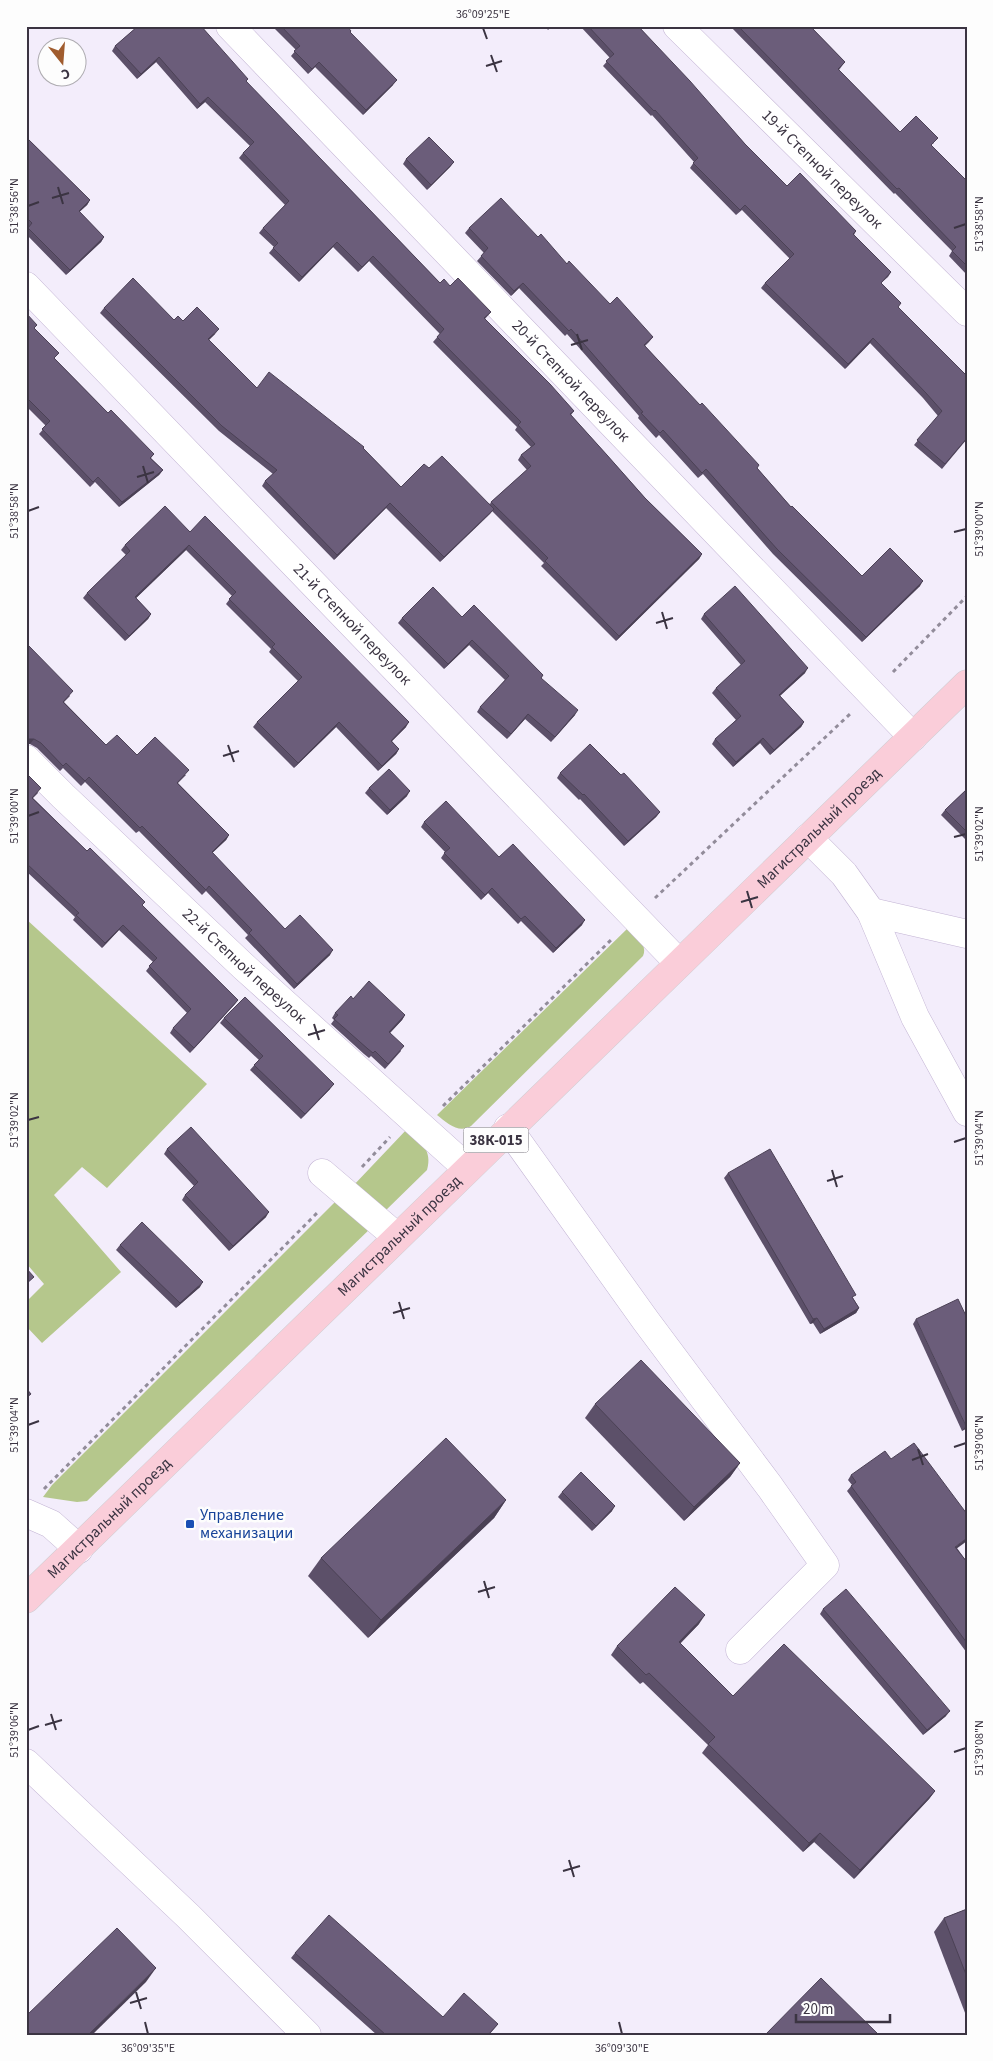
<svg xmlns="http://www.w3.org/2000/svg" width="993" height="2061" font-family="'Source Sans 3',sans-serif">
	<style>
		.green { fill: #b5c78c }
		.lines { fill: none; stroke-linecap: round; stroke-linejoin: round }
		.minor-casing { stroke: #c3b4d4; stroke-width: 29 }
		.major-casing { stroke: #d0ced2; stroke-width: 29 }
		.path { stroke: #928c9a; stroke-width: 3; stroke-dasharray: 4 4; stroke-linecap: butt }
		.minor { stroke: #fff; stroke-width: 28 }
		.major { stroke: #facdd9; stroke-width: 28 }
		.wall { fill: #5c5069 }
		.shaded-wall { fill: #4b4155 }
		.building { fill: #6b5d7a; stroke: #4b4155 }
		.ticks { fill: none; stroke: #3b3442; stroke-width: 2 }
		.transit-dot { fill: #1a4fb4; stroke: #fdfdfd; stroke-width: 2 }
		.labels { text-anchor: middle; dominant-baseline: central; stroke-width: 5; stroke-linejoin: round; paint-order: stroke }
		.shield { fill: #fdfdfd; stroke: #75707a; stroke-width: 1 }
		.shield-label { font-size: 15px; font-weight: bold; fill: #3b3442 }
		.street-label { font-size: 16px; fill: #3b3442; stroke: #fdfdfd }
		.transit-label { font-size: 16px; fill: #164399; stroke: #fdfdfd; text-anchor: start }
		.neatline { fill: none; stroke: #3b3442; stroke-width: 2 }
		.ticks-label { font-size: 12px; text-anchor: middle; fill: #3b3442 }
	</style>
	<rect width="100%" height="100%" fill="#f3edfb"/>
	<g class="green">
		<polygon points="26,919 207,1084 107,1188 82,1167 54,1195 121,1272 42,1343 26,1326 26,1302 44,1284 26,1263"/>
		<path d="M628 928C636 936 648 944 643 956L471 1126C459 1134 447 1123 437 1115Z"/>
		<path d="M408 1128C420 1142 433 1150 427 1170L382 1214 352 1187Z"/>
		<polygon points="340,1197 372,1227 87,1501 77,1502 43,1497 52,1485"/>
	</g>
	<g class="lines">
		<g class="minor-casing">
			<g id="minor">
				<path id="s1" d="M230 26 913 737"/>
				<path id="s2" d="M677 26 967 312"/>
				<path id="s3" d="M26 286 679 963"/>
				<path id="s4" d="M26 759 63 796 243 966 467 1168"/>
				<polyline points="808,838 844,874 871,912 915,1017 967,1112"/>
				<polyline points="871,912 967,934"/>
				<polyline points="508,1128 646,1321 770,1487 825,1565 740,1650"/>
				<polyline points="322,1173 397,1237"/>
				<polyline points="26,1513 51,1524 79,1549"/>
				<polyline points="26,1763 188,1916 307,2035"/>
			</g>
		</g>
		<g class="major-casing">
			<g id="major">
				<path id="s5" d="M26 1599 967 684"/>
			</g>
		</g>
		<g class="path">
			<polyline points="893,672 967,596"/>
			<polyline points="655,898 851,713"/>
			<polyline points="443,1106 613,938"/>
			<polyline points="362,1167 390,1137"/>
			<polyline points="44,1489 319,1211"/>
		</g>
		<use href="#minor" class="minor"/>
		<use href="#major" class="major"/>
	</g>
	<g class="wall">
		<polygon points="132,26 201,26 246,82 440,283 450,286 491,312 485,319 574,411 571,415 645,498 702,554 699,559 616,641 541,566 544,563 492,511 440,562 386,508 334,560 262,486 265,481 273,474 219,431 100,313 104,308 183,321 215,334 209,340 257,388 363,448 401,487 429,468 490,504 491,502 527,470 518,460 521,455 531,447 515,430 517,427 433,342 440,334 369,261 358,272 333,247 299,282 269,253 274,247 259,233 263,228 285,205 239,158 243,153 250,146 205,102 197,109 156,62 137,79 112,51 115,46 135,29"/>
		<polygon points="272,26 347,26 350,32 393,85 363,115 315,67 308,74 291,56 296,50"/>
		<polygon points="545,26 552,26 548,30"/>
		<polygon points="580,26 638,26 745,144 787,186 856,231 854,235 891,272 888,277 881,283 898,307 967,376 967,439 942,469 914,445 938,416 923,398 870,343 845,369 761,288 765,283 790,259 742,210 736,215 690,168 694,162 652,115 651,116 603,66 610,58"/>
		<polygon points="730,26 810,26 845,62 839,70 900,132 934,143 931,145 967,181 967,275 949,256 952,251 895,193 894,194"/>
		<polygon points="26,137 90,200 87,205 79,212 104,237 101,242 66,275 26,234 26,230 28,228 26,226"/>
		<polygon points="406,159 454,162 450,167 427,190 403,164"/>
		<polygon points="469,228 538,237 610,304 653,337 649,342 645,346 757,468 791,507 862,576 920,586 862,642 773,554 703,474 698,478 659,435 656,438 638,418 639,416 567,334 565,336 519,288 511,296 477,261 484,253 465,233"/>
		<polygon points="26,313 34,329 55,359 108,413 154,454 151,458 163,470 159,475 119,507 95,482 90,487 39,434 46,426 26,406"/>
		<polygon points="190,532 406,727 392,741 399,749 396,754 378,771 336,727 294,768 253,727 257,722 298,681 269,652 271,649 226,604 232,596 186,550 136,598 151,614 148,619 125,641 83,598 87,593 126,555 121,550 125,545"/>
		<polygon points="704,614 805,673 780,696 804,722 801,727 770,755 760,743 733,767 712,744 715,739 736,720 712,693 716,688 741,665 701,619"/>
		<polygon points="462,617 543,675 541,678 575,715 551,742 525,719 507,739 477,712 480,707 505,680 469,645 444,669 398,623 402,618"/>
		<polygon points="26,645 70,696 64,702 106,745 137,755 186,775 178,783 229,835 226,840 212,853 285,929 330,955 294,989 245,938 248,935 206,891 202,895 139,831 136,833 85,782 81,786 63,768 60,771 37,748 30,744 26,744"/>
		<polygon points="26,773 38,793 33,798 238,1000 234,1005 190,1053 170,1033 173,1028 187,1013 146,971 153,962 119,930 102,948 73,920 75,917 26,871"/>
		<polygon points="560,773 621,775 660,812 656,817 624,846 580,799 579,800 557,778"/>
		<polygon points="369,788 407,796 387,815 365,793"/>
		<polygon points="967,789 967,841 941,815 945,810"/>
		<polygon points="424,822 499,857 582,925 553,953 521,921 518,924 488,893 481,900 441,858 445,852 421,827"/>
		<polygon points="353,999 405,1015 402,1020 390,1033 401,1051 385,1069 371,1056 369,1058 364,1054 331,1024 334,1020 332,1018 335,1013"/>
		<polygon points="224,1018 330,1089 301,1119 250,1070 259,1060 220,1023"/>
		<polygon points="167,1149 266,1217 229,1251 182,1200 185,1195 194,1186 164,1154"/>
		<polygon points="728,1173 853,1298 859,1308 856,1313 820,1334 813,1323 810,1324 724,1178"/>
		<polygon points="120,1245 200,1287 176,1308 116,1250"/>
		<polygon points="916,1319 967,1428 962,1431 913,1324"/>
		<polygon points="595,1404 740,1463 730,1477 684,1521 585,1418"/>
		<polygon points="851,1475 957,1548 967,1562 967,1653 847,1491 852,1485 848,1480"/>
		<polygon points="562,1492 612,1511 592,1531 558,1497"/>
		<polygon points="506,1500 494,1518 368,1638 308,1576 321,1558"/>
		<polygon points="823,1609 946,1716 923,1735 820,1614"/>
		<polygon points="699,1624 680,1644 733,1696 935,1791 929,1799 854,1879 814,1842 803,1852 702,1753 708,1745 643,1682 640,1684 611,1655 617,1646"/>
		<polygon points="967,1909 967,2018 934,1932 944,1918"/>
		<polygon points="295,1953 443,2017 498,2024 489,2035 377,2035 291,1958"/>
	</g>
	<g class="shaded-wall">
		<polygon points="159,57 156,62 137,79 141,74"/>
		<polygon points="319,62 315,67 308,74 312,69"/>
		<polygon points="397,80 393,85 363,115 366,110"/>
		<polygon points="208,97 205,102 197,109 200,104"/>
		<polygon points="454,162 450,167 427,190 431,185"/>
		<polygon points="90,200 87,205 75,216 79,211"/>
		<polygon points="104,237 101,242 66,275 70,270"/>
		<polygon points="337,242 333,247 299,282 302,277"/>
		<polygon points="373,256 369,261 358,272 362,267"/>
		<polygon points="523,283 519,288 511,296 514,291"/>
		<polygon points="219,329 215,334 204,344 208,339"/>
		<polygon points="873,338 870,343 845,369 848,364"/>
		<polygon points="163,470 159,475 119,507 122,502"/>
		<polygon points="390,503 386,508 334,560 337,555"/>
		<polygon points="494,509 490,514 440,562 444,557"/>
		<polygon points="189,545 186,550 132,602 135,597"/>
		<polygon points="702,554 699,559 616,641 619,636"/>
		<polygon points="923,581 920,586 862,642 866,637"/>
		<polygon points="151,614 148,619 125,641 129,636"/>
		<polygon points="472,640 469,645 444,669 448,664"/>
		<polygon points="808,668 805,673 775,700 779,695"/>
		<polygon points="578,710 575,715 551,742 555,737"/>
		<polygon points="528,714 525,719 507,739 511,734"/>
		<polygon points="339,722 336,727 294,768 298,763"/>
		<polygon points="409,722 406,727 387,746 391,741"/>
		<polygon points="804,722 801,727 770,755 774,750"/>
		<polygon points="763,738 760,743 733,767 736,762"/>
		<polygon points="26,739 34,739 30,744 26,744"/>
		<polygon points="399,749 396,754 378,771 382,766"/>
		<polygon points="410,791 407,796 387,815 390,810"/>
		<polygon points="660,812 656,817 624,846 628,841"/>
		<polygon points="229,835 226,840 208,857 212,852"/>
		<polygon points="492,888 488,893 481,900 485,895"/>
		<polygon points="585,920 582,925 553,953 556,948"/>
		<polygon points="123,925 119,930 102,948 105,943"/>
		<polygon points="333,950 330,955 294,989 297,984"/>
		<polygon points="238,1000 234,1005 190,1053 194,1048"/>
		<polygon points="405,1015 402,1020 386,1037 389,1032"/>
		<polygon points="334,1084 330,1089 301,1119 305,1114"/>
		<polygon points="269,1212 266,1217 229,1251 233,1246"/>
		<polygon points="203,1282 200,1287 176,1308 180,1303"/>
		<polygon points="859,1308 856,1313 820,1334 824,1329"/>
		<polygon points="817,1318 813,1323 810,1324 813,1319"/>
		<polygon points="967,1425 967,1428 962,1431 966,1426"/>
		<polygon points="740,1463 730,1477 684,1521 694,1507"/>
		<polygon points="506,1500 494,1518 368,1638 381,1620"/>
		<polygon points="615,1506 612,1511 592,1531 596,1526"/>
		<polygon points="967,1538 967,1541 952,1552 955,1547"/>
		<polygon points="705,1615 699,1624 672,1651 679,1642"/>
		<polygon points="950,1711 946,1716 923,1735 927,1730"/>
		<polygon points="935,1791 929,1799 854,1879 860,1870"/>
		<polygon points="820,1833 814,1842 803,1852 809,1843"/>
		<polygon points="156,1968 146,1982 92,2035 88,2035"/>
	</g>
	<g class="building">
		<polygon points="138,26 201,26 248,79 246,81 440,283 444,279 450,286 458,278 491,312 484,318 550,384 574,411 570,414 607,455 645,498 702,554 619,636 545,561 548,558 491,502 531,466 521,455 535,444 518,425 521,422 437,337 444,329 373,256 362,267 337,242 302,277 273,248 278,243 263,228 289,201 243,153 254,142 208,97 200,104 159,57 141,74 115,46"/>
		<polygon points="281,26 347,26 351,31 350,32 397,80 366,110 319,62 312,69 294,51 300,46"/>
		<polygon points="588,26 638,26 690,81 745,144 787,186 800,173 856,231 853,234 891,272 881,283 901,303 898,307 967,376 967,438 945,464 917,440 942,411 926,393 873,338 848,364 765,283 794,254 745,205 740,210 693,163 698,158 655,110 654,111 606,61 614,54"/>
		<polygon points="738,26 810,26 845,62 838,69 900,132 916,116 938,138 931,145 967,181 967,266 952,251 956,247 899,188 897,189"/>
		<polygon points="26,137 90,200 79,211 104,237 70,270 28,228 32,223 26,217"/>
		<polygon points="429,137 454,162 431,185 406,159"/>
		<polygon points="501,198 538,237 541,234 567,264 569,261 610,304 617,297 653,337 644,345 700,405 702,403 759,465 757,468 791,507 792,506 862,576 890,548 923,581 866,637 777,549 706,469 702,473 663,430 660,433 641,413 643,412 571,329 569,331 523,283 514,291 481,256 488,248 469,228"/>
		<polygon points="133,278 174,320 178,316 183,321 197,307 219,329 208,339 257,388 269,372 364,447 363,448 401,487 424,464 429,468 442,456 494,509 444,557 390,503 337,555 265,481 277,470 222,426 104,308"/>
		<polygon points="26,313 37,325 34,328 59,353 54,358 108,413 111,410 154,454 150,458 163,470 122,502 98,477 93,482 42,429 50,421 26,397"/>
		<polygon points="165,506 190,532 205,516 409,722 391,741 399,749 382,766 339,722 298,763 257,722 302,677 272,647 275,644 229,599 236,592 189,545 135,597 151,614 129,636 87,593 130,551 125,545"/>
		<polygon points="735,586 808,668 779,695 804,722 774,750 763,738 736,762 715,739 741,716 716,688 745,661 704,614"/>
		<polygon points="433,587 462,617 474,605 543,675 541,678 578,710 555,737 528,714 511,734 480,707 509,676 472,640 448,664 402,618"/>
		<polygon points="27,644 73,691 63,702 106,745 117,735 137,755 155,737 189,770 177,783 229,835 212,852 285,929 300,915 333,950 297,984 249,933 252,930 209,886 206,890 142,826 140,828 89,777 85,781 66,763 63,766 41,743 34,739 26,739 26,645"/>
		<polygon points="590,744 621,775 624,773 660,812 628,841 584,794 583,795 560,773"/>
		<polygon points="389,769 410,791 390,810 369,788"/>
		<polygon points="26,773 41,788 32,798 87,851 90,848 145,902 142,905 238,1000 194,1048 173,1028 191,1009 149,966 157,958 123,925 105,943 76,915 79,913 26,863"/>
		<polygon points="967,789 967,832 945,810"/>
		<polygon points="446,801 499,857 513,844 585,920 556,948 525,916 521,919 492,888 485,895 444,853 450,848 424,822"/>
		<polygon points="369,981 405,1015 389,1032 404,1046 388,1064 375,1051 373,1053 368,1049 334,1019 338,1015 335,1013 351,996 353,999"/>
		<polygon points="245,997 334,1084 305,1114 254,1065 263,1056 224,1018"/>
		<polygon points="191,1127 269,1212 233,1246 185,1195 198,1182 167,1149"/>
		<polygon points="770,1149 856,1295 852,1297 859,1308 824,1329 817,1318 813,1319 728,1173"/>
		<polygon points="142,1222 203,1282 180,1303 120,1245"/>
		<polygon points="26,1268 34,1277 26,1284"/>
		<polygon points="958,1299 967,1318 967,1425 966,1426 916,1319"/>
		<polygon points="641,1360 740,1463 694,1507 595,1404"/>
		<polygon points="26,1388 31,1394 26,1398"/>
		<polygon points="446,1438 506,1500 381,1620 321,1558"/>
		<polygon points="914,1443 967,1514 967,1538 955,1547 967,1562 967,1643 851,1486 856,1482 851,1475 885,1451 891,1459"/>
		<polygon points="581,1472 615,1506 596,1526 562,1492"/>
		<polygon points="675,1587 705,1615 679,1642 733,1696 784,1644 935,1791 860,1870 820,1833 809,1843 708,1744 715,1737 649,1673 646,1675 617,1646"/>
		<polygon points="846,1589 950,1711 927,1730 823,1609"/>
		<polygon points="967,1909 967,1977 944,1918"/>
		<polygon points="329,1915 443,2017 464,1993 498,2024 488,2035 386,2035 295,1953"/>
		<polygon points="117,1928 156,1968 88,2035 26,2035 26,2016"/>
		<polygon points="821,1978 879,2035 765,2035"/>
	</g>
	<path class="ticks" d="M483 28 487 39M491 55 497 72M486 66 502 61M58 187 63 204M52 198 69 193M28 206 39 202M954 228 966 224M577 334 582 350M571 345 588 340M143 466 148 483M137 477 154 472M28 511 39 507M954 532 966 529M662 612 667 629M656 623 673 618M228 745 234 762M223 756 239 751M28 816 39 812M954 837 966 834M747 891 752 908M741 902 758 897M314 1024 319 1040M308 1035 325 1030M28 1120 39 1117M954 1142 966 1138M832 1170 837 1187M827 1181 843 1176M399 1302 404 1319M393 1313 410 1308M28 1425 39 1421M954 1447 966 1443M918 1449 923 1465M912 1460 928 1454M484 1581 489 1598M478 1592 495 1587M51 1714 56 1730M45 1725 62 1720M28 1730 39 1726M954 1752 966 1748M569 1860 574 1877M563 1871 580 1866M136 1992 141 2009M130 2003 147 1998M145 2022 148 2034M619 2022 622 2034"/>
	<rect class="transit-dot" x="185" y="1519" width="10" height="10" rx="2.5"/>
	<g class="labels">
		<rect class="shield" x="463.5" y="1127.5" width="65" height="25" rx="4"/>
		<g class="shield-label">
			<text x="496" y="1140">38К-015</text>
		</g>
		<g class="street-label">
			<text stroke="none"><textPath href="#s2" startOffset="204">19-й Степной переулок</textPath></text>
			<text stroke="none"><textPath href="#s1" startOffset="492">20-й Степной переулок</textPath></text>
			<text stroke="none"><textPath href="#s3" startOffset="470">21-й Степной переулок</textPath></text>
			<text stroke="none"><textPath href="#s5" startOffset="1106">Магистральный проезд</textPath></text>
			<text stroke="none"><textPath href="#s4" startOffset="301">22-й Степной переулок</textPath></text>
			<text stroke="none"><textPath href="#s5" startOffset="521">Магистральный проезд</textPath></text>
			<text stroke="none"><textPath href="#s5" startOffset="116">Магистральный проезд</textPath></text>
		</g>
		<g class="transit-label">
			<text x="200" y="1515">Управление<tspan x="200" dy="18">механизации</tspan></text>
		</g>
	</g>
	<rect width="993" height="2061" fill="none" stroke="#fdfdfd" stroke-width="55"/>
	<g transform="translate(62 62) rotate(163)"><circle r="24" fill="#fdfdfd" stroke="#afadb2"/>
	<path d="M0-4L9 19L0 12L-9 19Z" fill="#a05c2e"/>
	<text y="-8" font-size="14" font-weight="bold" text-anchor="middle" fill="#3b3442">С</text>
	</g>
	<path d="M796 2014v8h94v-8" fill="none" stroke="#3b3442" stroke-width="2.5"/>
	<text x="803" y="2014" font-size="15" fill="#3b3442" stroke="#fdfdfd" stroke-width="4" paint-order="stroke">20 m</text>
	<rect x="28" y="28" width="938" height="2006" class="neatline"/>
	<g class="ticks-label">
		<text x="483" y="18">36°09'25"E</text>
		<text transform="translate(14 206) rotate(-90)" y="4">51°38'56"N</text>
		<text transform="translate(979 224) rotate(-90)" y="4">51°38'58"N</text>
		<text transform="translate(14 511) rotate(-90)" y="4">51°38'58"N</text>
		<text transform="translate(979 529) rotate(-90)" y="4">51°39'00"N</text>
		<text transform="translate(14 816) rotate(-90)" y="4">51°39'00"N</text>
		<text transform="translate(979 834) rotate(-90)" y="4">51°39'02"N</text>
		<text transform="translate(14 1120) rotate(-90)" y="4">51°39'02"N</text>
		<text transform="translate(979 1138) rotate(-90)" y="4">51°39'04"N</text>
		<text transform="translate(14 1425) rotate(-90)" y="4">51°39'04"N</text>
		<text transform="translate(979 1443) rotate(-90)" y="4">51°39'06"N</text>
		<text transform="translate(14 1730) rotate(-90)" y="4">51°39'06"N</text>
		<text transform="translate(979 1748) rotate(-90)" y="4">51°39'08"N</text>
		<text x="148" y="2052">36°09'35"E</text>
		<text x="622" y="2052">36°09'30"E</text>
	</g>
</svg>
